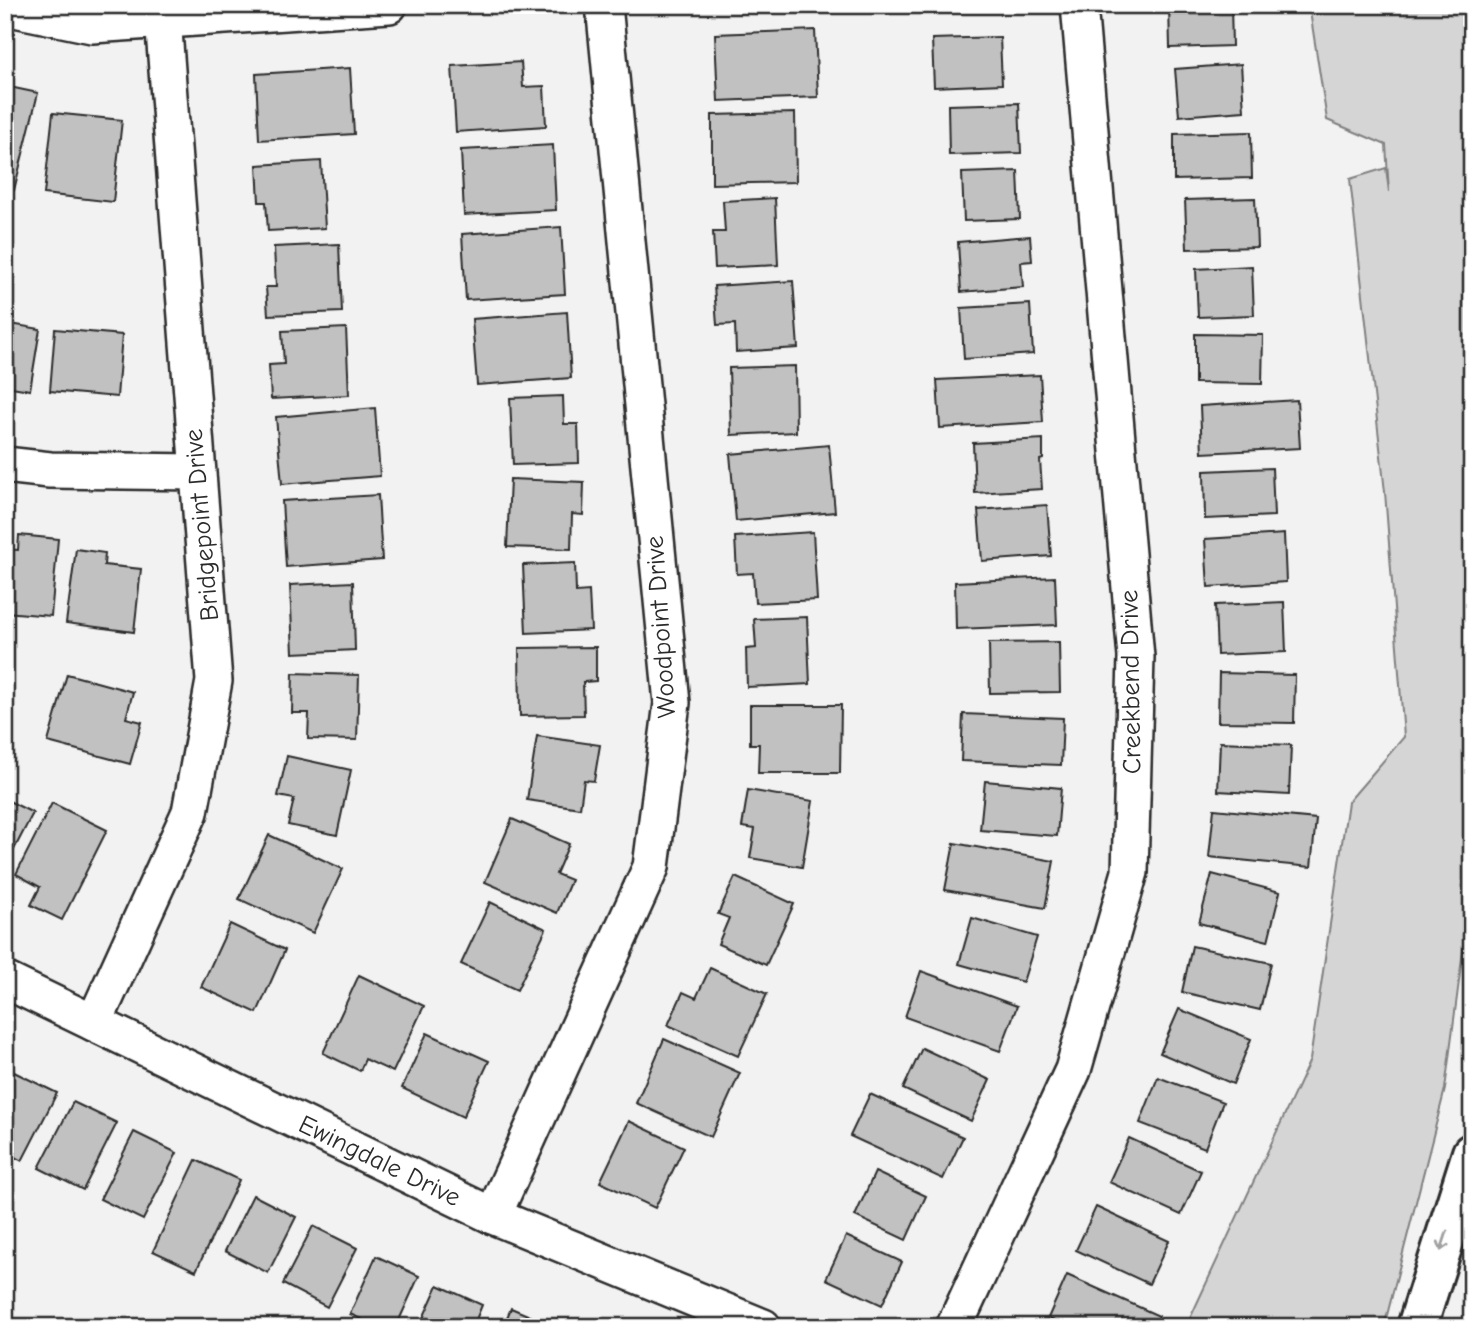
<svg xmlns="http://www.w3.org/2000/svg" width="1477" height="1332" font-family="'Comic Neue',sans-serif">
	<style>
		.green { fill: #d5d5d5; stroke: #808080; stroke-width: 2 }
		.building { fill: #c1c1c1; stroke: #2b2b2b; stroke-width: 2 }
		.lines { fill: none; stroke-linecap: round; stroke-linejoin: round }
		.minor-casing { stroke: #2b2b2b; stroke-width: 40 }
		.motorway-casing { stroke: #2b2b2b; stroke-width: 44 }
		.minor { stroke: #fff; stroke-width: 35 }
		.motorway { stroke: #fff; stroke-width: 38 }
		.oneway { stroke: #a0a0a0 }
		.labels { text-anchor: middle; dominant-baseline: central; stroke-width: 5; stroke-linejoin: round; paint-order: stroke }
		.street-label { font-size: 26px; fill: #2b2b2b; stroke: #fff }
	</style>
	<rect width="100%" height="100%" fill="#f2f2f2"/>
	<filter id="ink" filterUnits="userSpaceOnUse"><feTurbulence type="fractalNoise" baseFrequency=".0143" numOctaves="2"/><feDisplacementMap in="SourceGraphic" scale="14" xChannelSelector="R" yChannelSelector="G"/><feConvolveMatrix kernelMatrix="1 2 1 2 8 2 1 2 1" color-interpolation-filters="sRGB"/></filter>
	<g filter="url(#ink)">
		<polygon class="green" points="1309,5 1472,5 1472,881 1445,1089 1384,1327 1186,1327 1310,1060 1348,802 1404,737 1385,492 1350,179 1386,168 1389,192 1386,145 1327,120"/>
		<g class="building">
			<polygon points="1169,5 1231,5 1232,46 1170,48"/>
			<polygon points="815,30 818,97 718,101 715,34"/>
			<polygon points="1000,37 1002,84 934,87 932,39"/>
			<polygon points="521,62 523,87 544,86 546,126 456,132 452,66"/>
			<polygon points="1241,64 1244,111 1179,116 1175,69"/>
			<polygon points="350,68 354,134 259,140 256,74"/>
			<polygon points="5,86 38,93 14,190 5,188"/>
			<polygon points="1019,103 1021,153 949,155 948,105"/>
			<polygon points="53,113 122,120 113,202 44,194"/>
			<polygon points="795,113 796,182 712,184 712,115"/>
			<polygon points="1251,132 1252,178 1174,180 1174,134"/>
			<polygon points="553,145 556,210 464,215 461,150"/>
			<polygon points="321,161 325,228 268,231 266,202 259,202 257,165"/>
			<polygon points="1018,171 1020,219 964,221 962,173"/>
			<polygon points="775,198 778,265 715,268 713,232 725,232 723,201"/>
			<polygon points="1255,198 1257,247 1187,249 1185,200"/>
			<polygon points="561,227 565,294 466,300 462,234"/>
			<polygon points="1030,236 1032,261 1021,262 1023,287 961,292 958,242"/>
			<polygon points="339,244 342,312 268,315 266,287 276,287 274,247"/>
			<polygon points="1252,266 1254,315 1198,317 1196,269"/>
			<polygon points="793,281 798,348 736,352 735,324 717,325 714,286"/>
			<polygon points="1030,304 1033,354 964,359 961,308"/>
			<polygon points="567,312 571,378 477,385 472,319"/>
			<polygon points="5,323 40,329 30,390 5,386"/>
			<polygon points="346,328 349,395 271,399 269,365 284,364 282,331"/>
			<polygon points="55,329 122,335 117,397 50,391"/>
			<polygon points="1195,334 1263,335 1262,384 1195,383"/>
			<polygon points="795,366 796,432 731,435 729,368"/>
			<polygon points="1040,375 1043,422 940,428 937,380"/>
			<polygon points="563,396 564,424 578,424 579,463 513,465 510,398"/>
			<polygon points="1297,400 1300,448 1202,453 1200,406"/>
			<polygon points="375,408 380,476 282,484 276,417"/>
			<polygon points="1043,439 1043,459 1040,460 1042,489 975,493 973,443"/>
			<polygon points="829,445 835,512 736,521 730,454"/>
			<polygon points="1272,468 1274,516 1205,519 1204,471"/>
			<polygon points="510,479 584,482 583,515 572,514 571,549 507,547"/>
			<polygon points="378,495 382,560 286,567 282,501"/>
			<polygon points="1047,505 1051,556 982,561 978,510"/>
			<polygon points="813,532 817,600 755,603 753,573 737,574 735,537"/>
			<polygon points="1284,534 1286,582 1208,587 1205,539"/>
			<polygon points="19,535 58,539 51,616 5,612 5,549 18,550"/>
			<polygon points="76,549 105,553 104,565 141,569 134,632 66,623"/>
			<polygon points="575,563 576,592 589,591 591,630 526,633 523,565"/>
			<polygon points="1055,577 1057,625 956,629 955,582"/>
			<polygon points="353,582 355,650 293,653 290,585"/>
			<polygon points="1284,602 1286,652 1217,655 1215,605"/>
			<polygon points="807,617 810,684 747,687 746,649 756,648 754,619"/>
			<polygon points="1059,642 1060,692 990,693 989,643"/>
			<polygon points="596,647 596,681 583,682 584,715 520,716 519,648"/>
			<polygon points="293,673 359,675 357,740 308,739 309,713 292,713"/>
			<polygon points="1219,673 1295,675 1294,723 1218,722"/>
			<polygon points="67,674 133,692 126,718 142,722 130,764 48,742"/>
			<polygon points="750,705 841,705 840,773 758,773 759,744 750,744"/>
			<polygon points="963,714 1063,718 1061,765 961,761"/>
			<polygon points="537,736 600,745 594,781 584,780 580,808 527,800"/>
			<polygon points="1220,742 1291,745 1289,795 1218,791"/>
			<polygon points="287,756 351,770 337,835 288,825 294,799 278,796"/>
			<polygon points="985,781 1061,788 1057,836 980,830"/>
			<polygon points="748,790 813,801 802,867 750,858 755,829 742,827"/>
			<polygon points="5,799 33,813 5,867"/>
			<polygon points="52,803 107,830 62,920 31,905 40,887 16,874"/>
			<polygon points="1214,809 1316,819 1311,867 1209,857"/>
			<polygon points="512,819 569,844 556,874 571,880 557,913 485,882"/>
			<polygon points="269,835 343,869 313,933 239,899"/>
			<polygon points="954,843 1054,861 1045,908 945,890"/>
			<polygon points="1212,874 1280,892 1268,941 1199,923"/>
			<polygon points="735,877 794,904 766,965 718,944 729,918 718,914"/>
			<polygon points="490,902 546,929 517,990 461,964"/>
			<polygon points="972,918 1037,937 1023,982 959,964"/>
			<polygon points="230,924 285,950 257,1013 201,987"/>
			<polygon points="1192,946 1271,963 1260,1010 1182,992"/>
			<polygon points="710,968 767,994 738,1056 668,1025 683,992 696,998"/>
			<polygon points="921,971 1017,1006 1000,1051 905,1017"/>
			<polygon points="359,975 424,1006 393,1072 365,1059 360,1071 323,1053"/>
			<polygon points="1179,1009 1251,1039 1233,1084 1160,1053"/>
			<polygon points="427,1033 489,1061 463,1117 402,1088"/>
			<polygon points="664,1039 740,1073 711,1137 636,1103"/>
			<polygon points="922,1048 990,1080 971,1121 903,1089"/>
			<polygon points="14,1072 57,1093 22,1161 5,1152 5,1089"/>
			<polygon points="1158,1077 1223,1102 1205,1148 1140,1123"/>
			<polygon points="870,1094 963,1137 943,1179 850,1136"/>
			<polygon points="73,1102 117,1123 83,1190 39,1168"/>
			<polygon points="629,1121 684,1147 655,1208 600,1182"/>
			<polygon points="134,1132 177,1153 143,1220 100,1199"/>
			<polygon points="1129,1138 1201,1171 1181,1215 1109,1182"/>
			<polygon points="196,1160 239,1180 196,1271 153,1251"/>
			<polygon points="875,1172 926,1196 906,1240 855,1216"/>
			<polygon points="253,1195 296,1217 268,1273 225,1251"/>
			<polygon points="1096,1207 1169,1241 1149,1284 1076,1250"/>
			<polygon points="313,1226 357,1248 327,1307 283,1284"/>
			<polygon points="846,1236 902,1262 882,1305 826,1279"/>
			<polygon points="376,1256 419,1276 396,1327 378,1327 350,1314"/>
			<polygon points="1067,1275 1159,1316 1154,1327 1068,1327 1048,1318"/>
			<polygon points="438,1285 482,1305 473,1327 419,1327"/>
			<polygon points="511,1308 549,1324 547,1327 503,1327"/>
		</g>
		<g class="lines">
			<g class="minor-casing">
				<g id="minor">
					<polyline points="5,7 92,25 389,5"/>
					<polyline points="5,465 50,470 197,472"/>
					<path id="s1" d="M5 980 493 1216 763 1327"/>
					<polyline points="94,1023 190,812 214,681 162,5"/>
					<polyline points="493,1216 651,867 672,703 604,5"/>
					<polyline points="954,1327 1073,1070 1130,872 1136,657 1079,5"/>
				</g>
			</g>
			<g class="motorway-casing">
				<polyline id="motorway" points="1417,1327 1472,1153"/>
			</g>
			<use href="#minor" class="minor"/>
			<use href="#motorway" class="motorway"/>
		</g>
		<defs><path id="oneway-shaft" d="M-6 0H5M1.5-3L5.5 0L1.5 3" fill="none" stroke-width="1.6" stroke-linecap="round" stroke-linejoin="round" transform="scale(1.75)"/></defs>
		<use class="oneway" href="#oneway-shaft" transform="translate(1444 1241) rotate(108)"/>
	</g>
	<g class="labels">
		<g class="street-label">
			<text transform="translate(202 525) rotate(-95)">Bridgepoint Drive</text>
			<text transform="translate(661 627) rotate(-94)">Woodpoint Drive</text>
			<text transform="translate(1131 682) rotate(-91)">Creekbend Drive</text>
			<text stroke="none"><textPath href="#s1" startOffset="416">Ewingdale Drive</textPath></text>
		</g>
	</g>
	<rect width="1477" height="1332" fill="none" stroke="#fff" stroke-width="28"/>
	<rect x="14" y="14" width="1449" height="1304" fill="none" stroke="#2b2b2b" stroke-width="2.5" filter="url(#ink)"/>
</svg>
